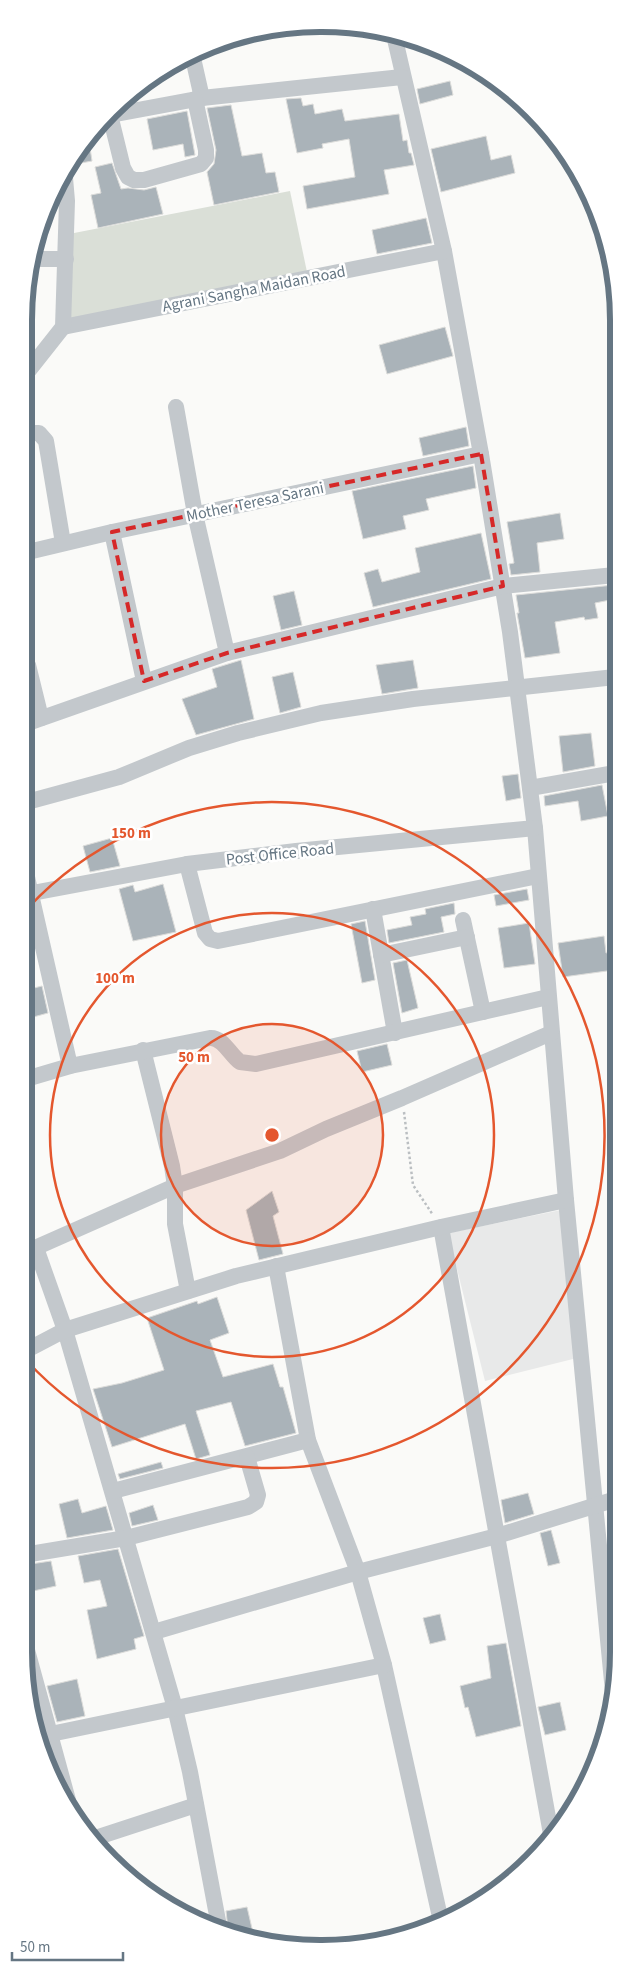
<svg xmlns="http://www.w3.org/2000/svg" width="642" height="1972" font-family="'Source Sans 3',sans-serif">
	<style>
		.built { fill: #e8e9e9 }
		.green { fill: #dadfd7 }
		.building { fill: #aab3b9; stroke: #dcdcda }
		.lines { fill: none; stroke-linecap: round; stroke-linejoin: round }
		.path { stroke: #bbbfc2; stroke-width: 2.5; stroke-dasharray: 2.5 2.5; stroke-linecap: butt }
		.street { stroke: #c3c8cc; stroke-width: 16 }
		.marked { fill: none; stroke: #d62828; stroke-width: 4; stroke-dasharray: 10 6; stroke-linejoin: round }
		.ring { fill: none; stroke: #e4572e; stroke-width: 2.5 }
		.labels { text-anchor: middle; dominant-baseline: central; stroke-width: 5; stroke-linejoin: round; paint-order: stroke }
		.street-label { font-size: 16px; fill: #657683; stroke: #fff }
		.rim { fill: none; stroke: #657683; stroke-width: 6 }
		.centre { fill: #e4572e; stroke: #fff; stroke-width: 2.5 }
		.ring-label { font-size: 15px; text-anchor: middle; font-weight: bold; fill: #e4572e; stroke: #fff; stroke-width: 5; stroke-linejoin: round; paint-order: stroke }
	</style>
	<rect width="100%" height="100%" fill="#fafaf8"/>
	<polygon class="built" points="561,1210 577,1358 485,1381 448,1233"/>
	<polygon class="green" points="290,191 307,272 69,321 69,234"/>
	<g class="building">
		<polygon points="450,81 453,95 420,104 417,89"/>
		<polygon points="301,98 303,106 313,104 315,114 342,109 345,121 399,114 403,141 407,140 409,153 411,153 414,165 384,170 389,194 307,209 303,186 355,177 349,139 322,144 323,148 297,153 286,99"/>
		<polygon points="231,105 242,156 262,153 266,173 275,172 279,192 214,205 207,172 214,164 216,150 207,108"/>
		<polygon points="187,111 195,155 185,157 183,144 153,150 147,119"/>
		<polygon points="486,136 491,160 511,155 515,173 441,192 431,149"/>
		<polygon points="89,141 92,161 70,165 74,156"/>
		<polygon points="112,163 121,189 128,188 144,190 156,187 163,214 98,228 91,195 101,193 95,167"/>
		<polygon points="426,218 432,243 377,254 372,230"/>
		<polygon points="445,327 453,356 387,374 379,345"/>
		<polygon points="466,427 469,446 423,456 419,438"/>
		<polygon points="473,466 476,488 426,499 429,510 403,516 406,529 363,539 352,491"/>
		<polygon points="560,513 564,539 537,543 540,572 511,575 509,564 514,563 507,522"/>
		<polygon points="481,533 491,579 373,607 364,573 378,569 382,582 420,572 415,548"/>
		<polygon points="614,585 615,599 595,603 598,618 585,620 584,617 555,622 560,653 525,658 517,613 519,613 516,595"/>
		<polygon points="294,591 302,625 281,630 273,596"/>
		<polygon points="241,660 254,719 196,735 182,699 217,687 212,669"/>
		<polygon points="413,660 418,688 382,694 376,665"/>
		<polygon points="293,672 301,707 280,713 272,677"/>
		<polygon points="591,733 595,766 563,772 559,736"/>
		<polygon points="518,774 521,798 506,801 502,776"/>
		<polygon points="602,785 608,816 581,821 578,801 545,806 544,796"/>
		<polygon points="112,838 120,866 90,872 83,846"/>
		<polygon points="163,884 176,932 133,941 119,889 133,885 135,892"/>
		<polygon points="527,889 529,900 496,906 494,895"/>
		<polygon points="454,903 455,914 441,917 444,932 389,943 387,930 412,925 410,917 426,914 425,909"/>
		<polygon points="365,921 375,980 362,983 351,924"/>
		<polygon points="529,923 535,964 504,968 498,928"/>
		<polygon points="604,936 606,953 614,951 614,970 563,977 558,943"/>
		<polygon points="407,960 418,1008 402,1013 393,963"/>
		<polygon points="42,986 48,1013 26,1019 26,990"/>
		<polygon points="387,1044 392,1065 362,1072 357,1051"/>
		<polygon points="272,1191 279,1212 273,1216 283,1254 259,1260 246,1210"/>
		<polygon points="217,1297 229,1333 210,1340 223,1377 273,1364 280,1387 283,1387 296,1433 245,1446 231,1402 196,1411 210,1455 196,1459 185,1424 112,1447 93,1389 122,1383 164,1370 147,1318 197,1301 198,1304"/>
		<polygon points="161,1462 163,1468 120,1479 118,1474"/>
		<polygon points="528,1493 534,1514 505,1523 501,1500"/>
		<polygon points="78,1499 82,1513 106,1506 113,1530 67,1538 59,1504"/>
		<polygon points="153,1505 158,1520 132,1526 129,1513"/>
		<polygon points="551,1530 560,1563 548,1566 540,1533"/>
		<polygon points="118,1549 144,1636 134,1639 136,1649 97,1659 87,1610 107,1606 100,1580 84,1583 78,1556"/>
		<polygon points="51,1561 56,1586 24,1593 24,1565"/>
		<polygon points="440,1614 446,1640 430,1644 423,1618"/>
		<polygon points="506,1643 521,1726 476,1737 468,1707 465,1708 460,1686 491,1678 487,1646"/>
		<polygon points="77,1679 85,1716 57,1722 47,1686"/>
		<polygon points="560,1702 566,1730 545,1735 538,1707"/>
		<polygon points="247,1907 254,1937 228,1929 226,1911"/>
	</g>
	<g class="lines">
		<polyline class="path" points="404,1112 413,1185 433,1215"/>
		<g class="street">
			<polyline points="394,35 444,251 481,454 510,632 535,828 566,1200 613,1692"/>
			<polyline points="193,58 202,98"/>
			<polyline points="116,114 202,98 402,77"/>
			<polyline points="111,119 123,168 128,177 134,180 144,180 201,164 206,158 206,150 195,99"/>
			<polyline points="31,259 66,259"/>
			<polyline points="63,327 444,251"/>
			<polyline points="29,370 63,327 67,201 65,178"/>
			<polyline points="176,407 195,514 227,653"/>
			<polyline points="29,433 39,433 46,441 63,543"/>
			<polyline points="112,532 144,681"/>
			<polyline points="28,552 112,532 481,454"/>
			<polyline points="28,665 41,718"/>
			<polyline points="28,723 227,653 503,586 615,575"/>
			<polyline points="530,788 615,773"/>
			<polyline points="27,802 119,777 189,748 238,733 321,713 413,699 615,677"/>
			<polyline points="187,864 205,933 210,939 218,941 538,876"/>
			<polyline points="27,877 70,1066"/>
			<polyline points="27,894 187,864 296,851 535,828"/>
			<polyline points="373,909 395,1033"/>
			<polyline points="463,920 483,1012"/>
			<polyline points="381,955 467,937"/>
			<polyline points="143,1050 172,1166 175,1186 175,1224 188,1291"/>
			<path d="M26 1079 70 1066 210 1038C223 1037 230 1055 240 1062L256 1064 548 997"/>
			<polyline points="441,1227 551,1834"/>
			<polyline points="36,1248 65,1330 175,1708 190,1772 219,1926"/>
			<polyline points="28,1251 175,1186 280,1151 326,1129 402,1098 551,1033"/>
			<polyline points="276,1266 308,1440 358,1572 384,1665 440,1917"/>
			<polyline points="25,1351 65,1330 236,1276 441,1227 566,1200"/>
			<polyline points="113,1491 308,1440"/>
			<polyline points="24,1555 126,1538 248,1507 256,1502 258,1495 247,1457"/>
			<polyline points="154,1632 358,1572 497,1536 613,1500"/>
			<polyline points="24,1639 68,1800"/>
			<polyline points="41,1736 384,1665"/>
			<polyline points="92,1839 196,1805"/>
		</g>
	</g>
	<path class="marked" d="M481 454 503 586 227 653 144 681 112 532Z"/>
	<circle cx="272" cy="1135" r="111" fill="#e4572e" fill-opacity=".12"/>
	<g class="ring">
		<circle cx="272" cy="1135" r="111"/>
		<circle cx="272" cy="1135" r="222"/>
		<path d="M28 908A333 333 0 1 1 26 1360"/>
	</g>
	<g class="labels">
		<g class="street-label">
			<text transform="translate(254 289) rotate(-11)">Agrani Sangha Maidan Road</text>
			<text transform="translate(255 502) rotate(-12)">Mother Teresa Sarani</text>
			<text transform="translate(280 854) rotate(-6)">Post Office Road</text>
		</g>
	</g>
	<path d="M0 0H642V1972H0ZM320 32H322A288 288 0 0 1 610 320V1652A288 288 0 0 1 322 1940H320A288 288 0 0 1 32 1652V320A288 288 0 0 1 320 32Z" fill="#fff" fill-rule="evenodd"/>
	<path class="rim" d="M320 32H322A288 288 0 0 1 610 320V1652A288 288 0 0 1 322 1940H320A288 288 0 0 1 32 1652V320A288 288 0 0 1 320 32Z"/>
	<circle cx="272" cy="1135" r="8" class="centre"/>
	<g class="ring-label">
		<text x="131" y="838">150 m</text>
		<text x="115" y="983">100 m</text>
		<text x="194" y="1062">50 m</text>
	</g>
	<path d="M12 1952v8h111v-8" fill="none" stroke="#657683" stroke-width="2.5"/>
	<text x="20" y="1952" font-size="15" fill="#657683" stroke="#ffffff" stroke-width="4" paint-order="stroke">50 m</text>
</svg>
